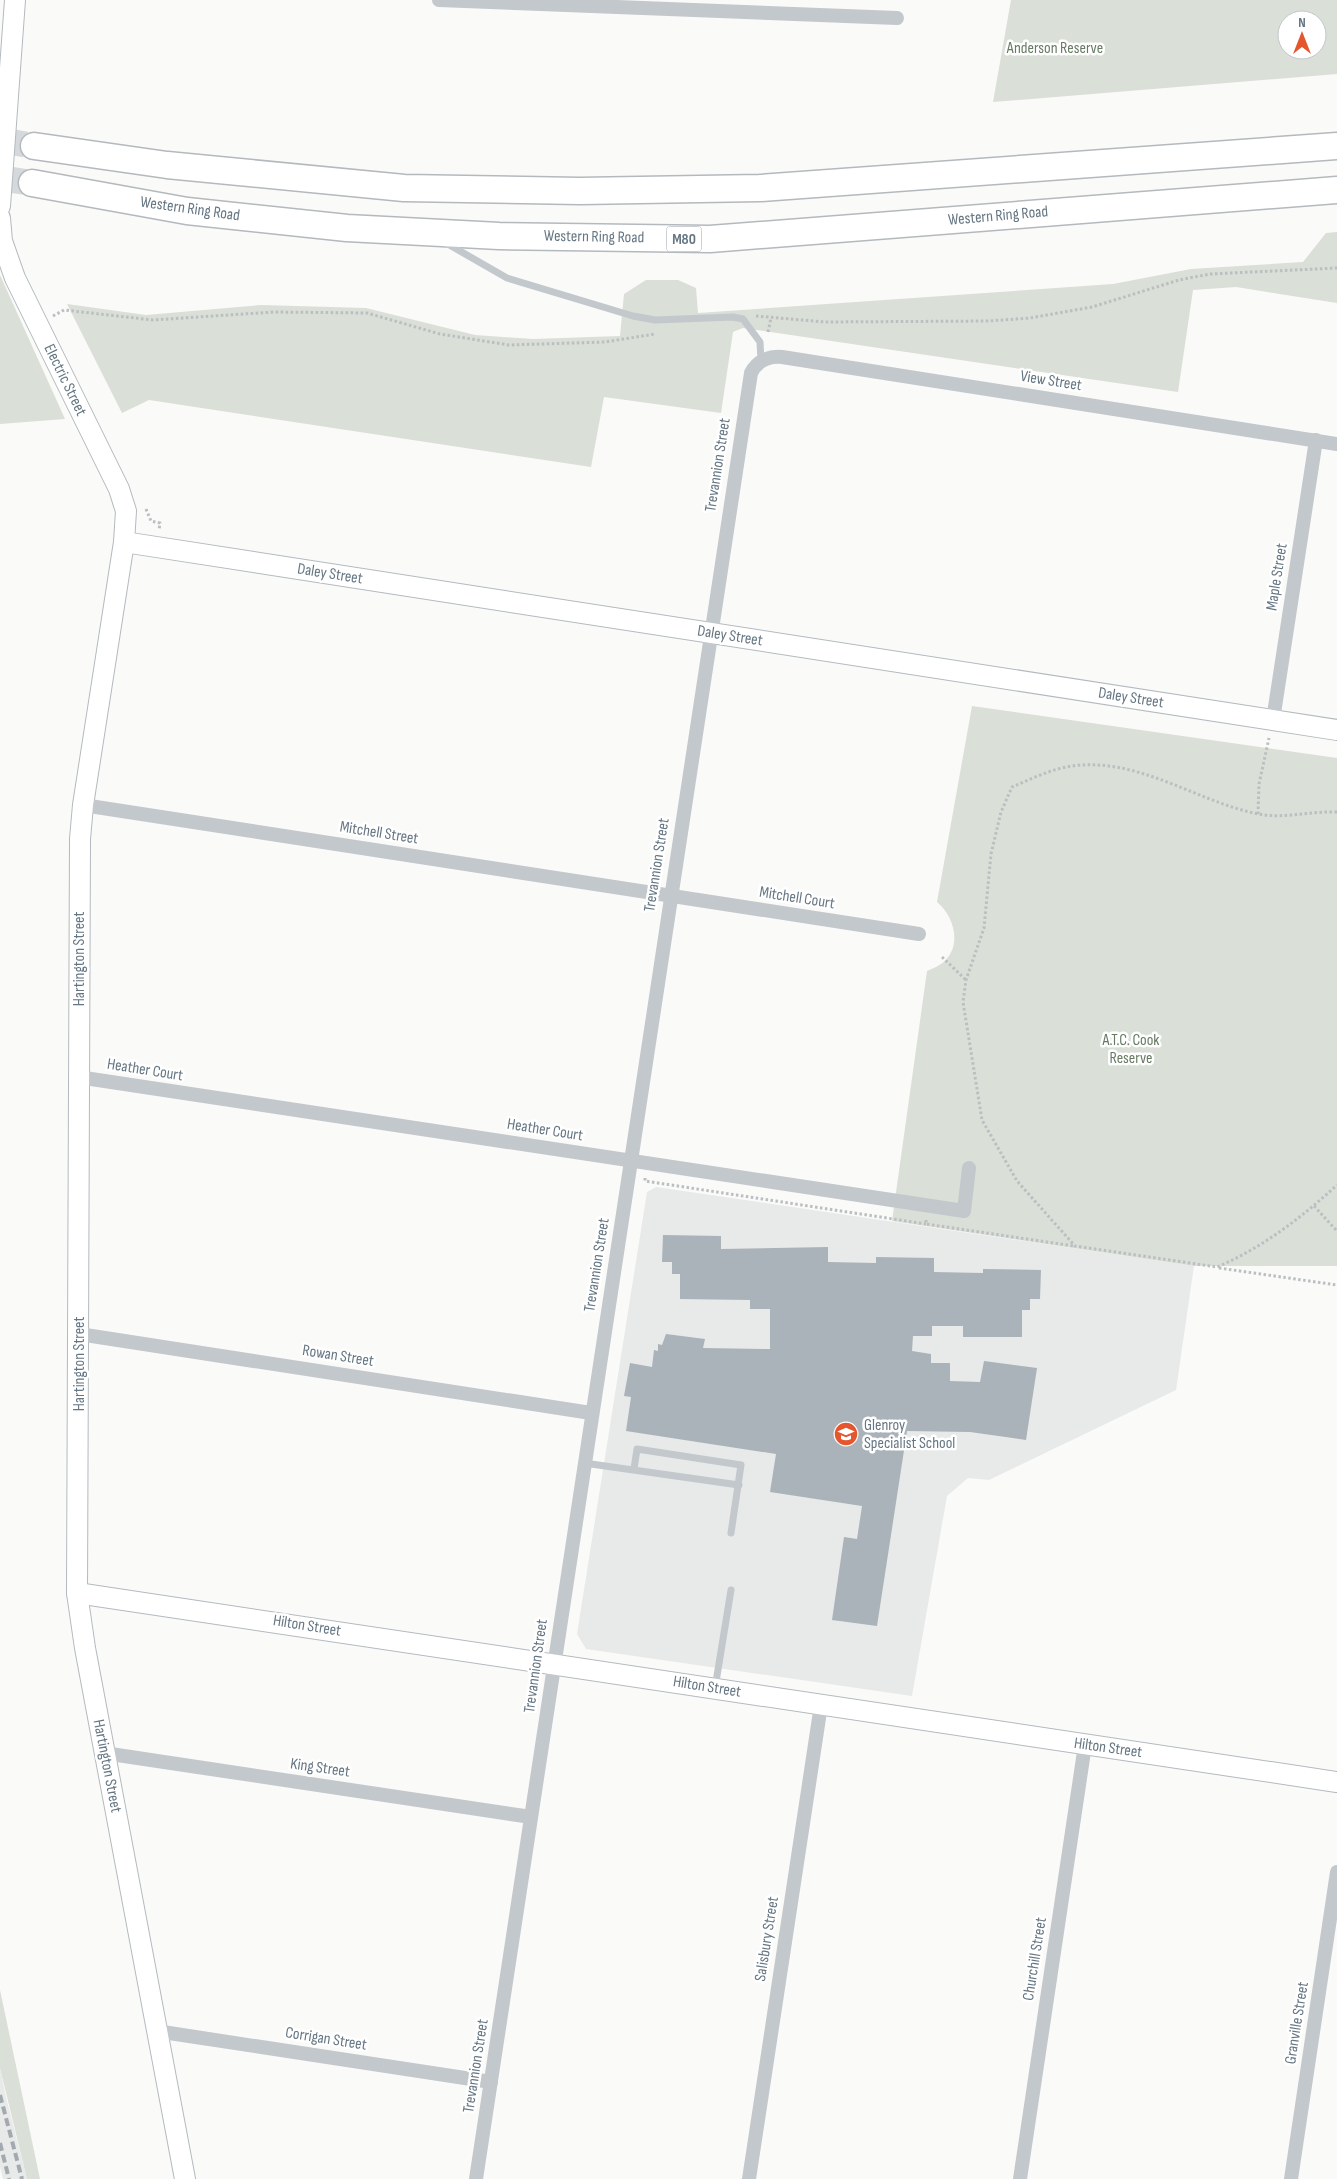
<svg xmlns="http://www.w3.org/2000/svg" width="1337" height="2179" font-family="'Sofia Sans Condensed',sans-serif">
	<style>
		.built { fill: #e8e9e9 }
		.green { fill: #dadfd7; fill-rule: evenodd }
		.building { fill: #aab3b9 }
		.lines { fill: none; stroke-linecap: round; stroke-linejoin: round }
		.highway-tunnel { stroke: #d5d9db; stroke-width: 26; stroke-dasharray: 26 13; stroke-linecap: butt }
		.secondary-casing { stroke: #b3babf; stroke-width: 22 }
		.highway-casing { stroke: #b4b9bd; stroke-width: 29 }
		.path { stroke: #bbbfc2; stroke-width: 3; stroke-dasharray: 2.5 2.5; stroke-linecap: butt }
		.lane { stroke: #c3c8cc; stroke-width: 7 }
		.street { stroke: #c3c8cc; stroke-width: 14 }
		.secondary { stroke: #fff; stroke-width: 20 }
		.highway { stroke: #fff; stroke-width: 26 }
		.rail { stroke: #a2aab0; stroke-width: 4; stroke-dasharray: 8 4; stroke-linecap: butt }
		.labels { text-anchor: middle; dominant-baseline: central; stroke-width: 5; stroke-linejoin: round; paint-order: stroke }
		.shield { fill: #fff; stroke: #939fa8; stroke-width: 1 }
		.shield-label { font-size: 15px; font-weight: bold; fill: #657683 }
		.park-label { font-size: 16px; fill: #687a64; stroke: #fff }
		.street-label { font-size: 16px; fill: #657683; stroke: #fff }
		.poi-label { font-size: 16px; fill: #657683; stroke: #fff; text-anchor: start }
	</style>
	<rect width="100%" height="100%" fill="#fafaf8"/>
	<g class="built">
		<polygon points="656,1187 1194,1266 1176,1390 989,1480 968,1478 947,1496 912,1696 586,1649 577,1634 647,1192"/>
		<polygon points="0,2068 6,2097 27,2179 3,2179 0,2167"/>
	</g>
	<g class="green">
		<path d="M1011 0H1337V74L993 102ZM1287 20H1317V50H1287Z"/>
		<polygon points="1337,232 1337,303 1236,287 1193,290 1178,392 743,328 733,332 721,413 604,397 591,467 149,400 122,413 67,304 146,315 261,305 366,308 475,335 533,339 620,336 624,294 646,280 678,280 696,288 698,313 1113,284 1191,269 1303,262 1326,233"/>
		<polygon points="0,275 65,419 0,424"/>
		<path d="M972 706 1337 758V1266H1194L892 1221 927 971C931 969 937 967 941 964 963 948 955 917 937 902Z"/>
		<polygon points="0,1990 40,2179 27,2179 0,2068"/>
	</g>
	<polygon class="building" points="663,1235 721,1236 721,1249 828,1247 828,1262 876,1263 876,1257 934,1258 934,1272 983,1273 983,1269 1041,1270 1040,1299 1030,1299 1030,1310 1022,1310 1022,1337 963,1337 963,1326 932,1326 932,1336 913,1336 912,1351 931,1354 931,1363 950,1363 950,1381 980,1382 984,1361 1037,1368 1026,1440 970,1432 907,1431 877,1626 832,1620 844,1537 857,1539 862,1506 770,1492 776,1454 626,1431 631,1397 624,1396 630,1363 652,1367 654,1350 658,1351 658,1344 662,1345 666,1334 705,1339 703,1348 770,1349 770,1309 750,1309 750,1300 680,1299 680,1274 672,1274 672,1262 662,1262"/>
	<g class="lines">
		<g class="highway-tunnel">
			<polyline points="0,140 34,146"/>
			<polyline points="0,178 32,183"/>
		</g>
		<g class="secondary-casing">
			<g id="secondary">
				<polyline points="0,206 15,0"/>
				<polyline points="0,218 2,241 15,278 119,489 126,511 124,542 83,805 80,839 77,1593 85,1648 185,2179"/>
				<polyline points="124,542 1337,730"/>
				<polyline points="77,1593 1337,1782"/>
			</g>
		</g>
		<g class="highway-casing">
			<g id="highway">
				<polyline points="34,146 167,165 404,188 580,191 760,188 1337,146"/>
				<polyline points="32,183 187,211 347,228 499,236 710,239 1337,190"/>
			</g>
		</g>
		<g class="path">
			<polyline points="53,316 64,310 153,320 274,312 367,313 440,334 509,345 605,342 655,334"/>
			<polyline points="756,316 825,322 989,321 1030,318 1092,307 1179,280 1210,274 1337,268"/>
			<polyline points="768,332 771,318"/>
			<polyline points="146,509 151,521 160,523 159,530"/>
			<path d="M1337 812C1310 811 1285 819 1258 814 1195 801 1139 757 1072 766 1051 769 1031 779 1012 787L1001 812 991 854 984 928 966 980 963 1002 982 1120 1017 1181 1075 1246 1217 1267C1262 1248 1301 1218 1337 1185"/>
			<polyline points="1258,814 1259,784 1269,738"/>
			<polyline points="942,957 966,980"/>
			<polyline points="645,1178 645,1181 926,1224"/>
			<polyline points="1314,1206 1337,1231"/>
			<polyline points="926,1220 926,1224 1074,1246"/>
			<polyline points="1219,1268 1337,1285"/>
		</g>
		<g class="lane">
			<polyline points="446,243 507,278 633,316 655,320 733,317 743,319 760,342 761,361"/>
			<polyline points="584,1463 739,1485"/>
			<polyline points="634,1469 637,1449 741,1465 731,1533"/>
			<polyline points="715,1688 731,1590"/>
		</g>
		<g class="street">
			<polyline points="439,0 897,18"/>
			<polyline points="1273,720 1316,440"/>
			<polyline points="83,805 919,934"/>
			<polyline points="78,1077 964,1211 969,1168"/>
			<polyline points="79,1334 591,1413"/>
			<polyline points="104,1753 531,1817"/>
			<polyline points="156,2031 491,2082"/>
			<path d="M476 2179 751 373C757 361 769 356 782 357L1337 444"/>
			<polyline points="749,2179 821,1705"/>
			<polyline points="1020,2179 1085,1745"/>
			<polyline points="1291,2179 1337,1872"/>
		</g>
		<use href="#secondary" class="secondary"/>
		<use href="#highway" class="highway"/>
		<g class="rail">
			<polyline points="0,2095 22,2179"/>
			<polyline points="0,2143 9,2179"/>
		</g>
	</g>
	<defs>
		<g id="school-disc" transform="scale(1.25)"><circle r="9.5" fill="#e4572e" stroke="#fff"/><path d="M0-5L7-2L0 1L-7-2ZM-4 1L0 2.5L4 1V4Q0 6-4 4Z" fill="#fff"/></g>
	</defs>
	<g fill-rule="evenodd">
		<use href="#school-disc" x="846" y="1434"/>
	</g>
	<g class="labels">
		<rect class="shield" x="666.5" y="226.5" width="35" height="25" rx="4"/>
		<g class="shield-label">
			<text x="684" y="239">M80</text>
		</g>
		<g class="park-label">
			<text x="1055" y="48">Anderson Reserve</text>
			<text x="1131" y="1040">A.T.C. Cook<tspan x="1131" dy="18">Reserve</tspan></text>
		</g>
		<g class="street-label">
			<text transform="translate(190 209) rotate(8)">Western Ring Road</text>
			<text transform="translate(998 216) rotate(-5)">Western Ring Road</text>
			<text transform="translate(594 237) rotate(1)">Western Ring Road</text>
			<text transform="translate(65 380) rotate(64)">Electric Street</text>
			<text transform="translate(1051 381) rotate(9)">View Street</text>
			<text transform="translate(718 465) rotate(-81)">Trevannion Street</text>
			<text transform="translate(330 574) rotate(9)">Daley Street</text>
			<text transform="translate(1277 577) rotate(-81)">Maple Street</text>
			<text transform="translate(730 636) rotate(9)">Daley Street</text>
			<text transform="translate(1131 698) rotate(9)">Daley Street</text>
			<text transform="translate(379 833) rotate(9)">Mitchell Street</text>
			<text transform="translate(657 865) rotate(-81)">Trevannion Street</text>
			<text transform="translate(797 898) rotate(9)">Mitchell Court</text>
			<text transform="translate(79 959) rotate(-90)">Hartington Street</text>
			<text transform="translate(145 1070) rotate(9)">Heather Court</text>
			<text transform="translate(545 1130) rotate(9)">Heather Court</text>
			<text transform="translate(597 1265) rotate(-81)">Trevannion Street</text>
			<text transform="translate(338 1356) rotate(9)">Rowan Street</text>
			<text transform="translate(79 1364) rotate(-90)">Hartington Street</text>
			<text transform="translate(307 1626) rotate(9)">Hilton Street</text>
			<text transform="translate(536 1666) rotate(-82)">Trevannion Street</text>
			<text transform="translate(707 1687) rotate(9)">Hilton Street</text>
			<text transform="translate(1108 1748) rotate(8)">Hilton Street</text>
			<text transform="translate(107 1766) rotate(79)">Hartington Street</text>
			<text transform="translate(320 1768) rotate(8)">King Street</text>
			<text transform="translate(767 1939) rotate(-81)">Salisbury Street</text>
			<text transform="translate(1035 1959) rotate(-81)">Churchill Street</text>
			<text transform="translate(1297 2023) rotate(-81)">Granville Street</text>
			<text transform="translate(326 2039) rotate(9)">Corrigan Street</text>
			<text transform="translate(476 2066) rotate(-81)">Trevannion Street</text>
		</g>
		<g class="poi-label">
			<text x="864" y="1425">Glenroy<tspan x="864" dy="18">Specialist School</tspan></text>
		</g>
	</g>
	<g transform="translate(1302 35)"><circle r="24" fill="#ffffff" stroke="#c1c8cd"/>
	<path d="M0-4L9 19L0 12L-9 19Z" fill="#e4572e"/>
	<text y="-8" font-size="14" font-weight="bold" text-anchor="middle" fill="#657683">N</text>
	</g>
</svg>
